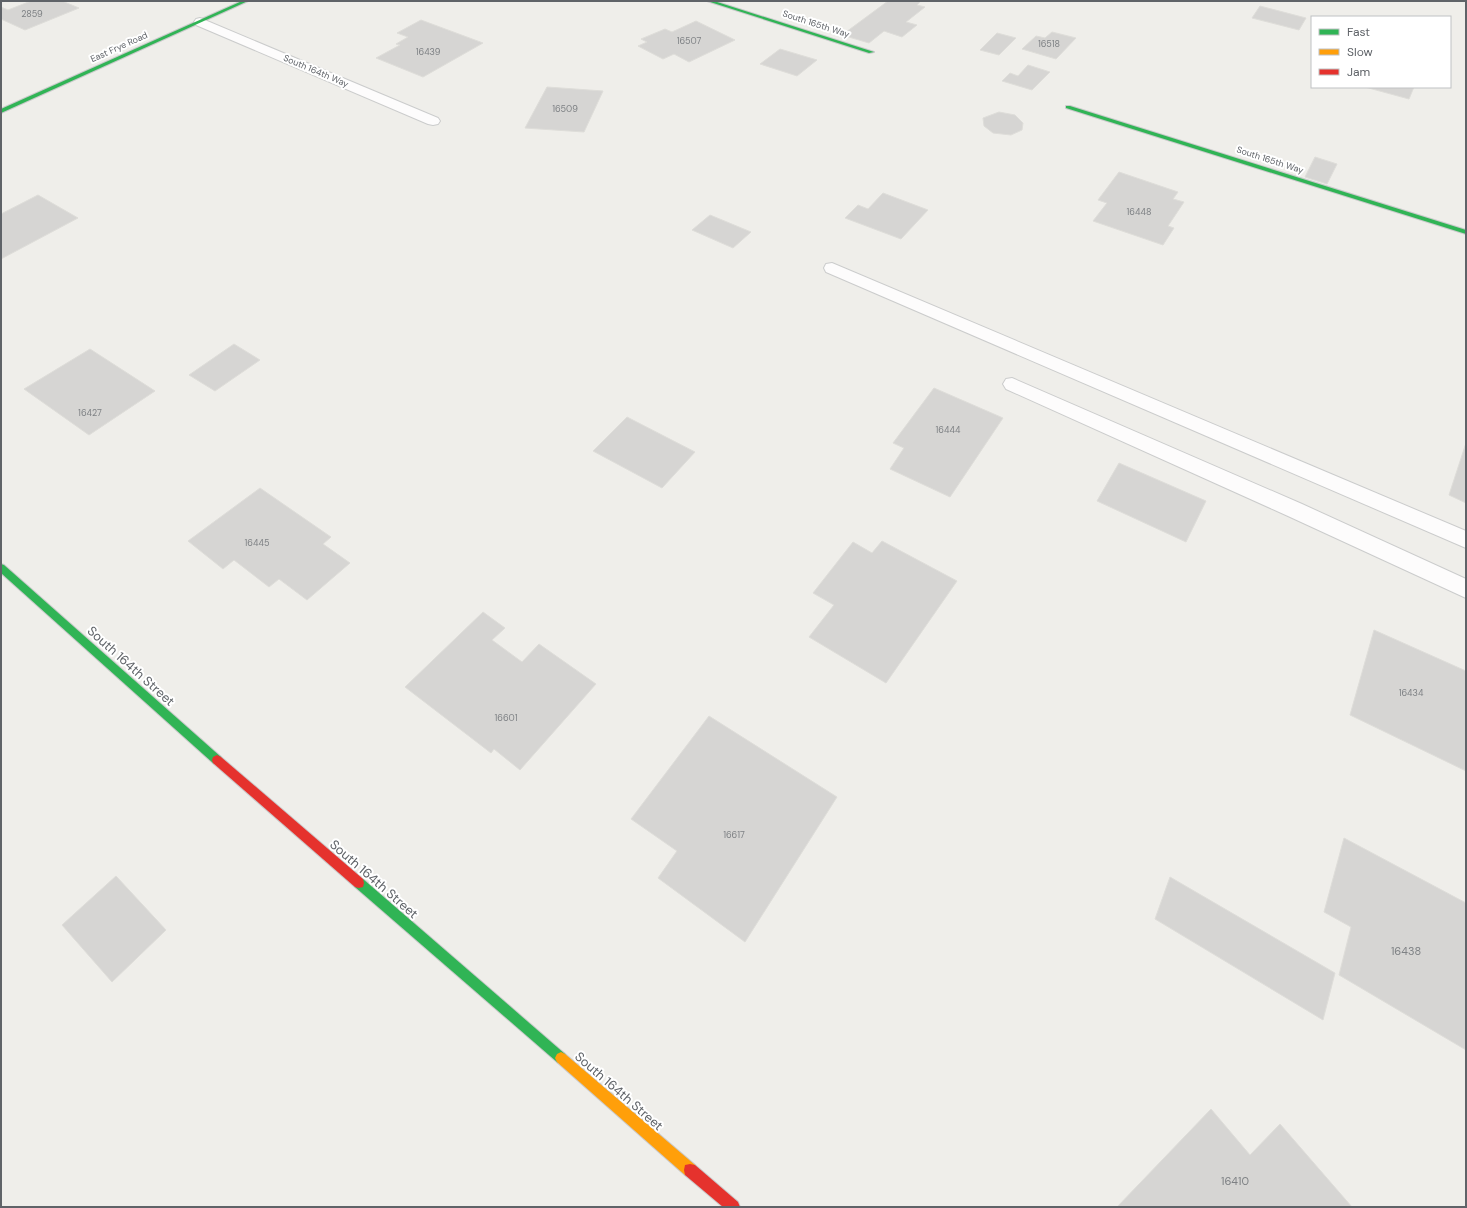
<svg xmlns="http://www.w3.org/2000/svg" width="1467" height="1208" font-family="'DM Sans',sans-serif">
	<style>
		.building { fill: #d6d5d3; stroke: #deddd9 }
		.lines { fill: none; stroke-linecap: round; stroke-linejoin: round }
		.lane-casing { stroke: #cbcccc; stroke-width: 2 }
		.street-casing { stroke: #cbcccc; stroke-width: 2 }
		.fast-casing { stroke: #cacacb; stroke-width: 2 }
		.slow-casing { stroke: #cacacb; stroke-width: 2 }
		.jam-casing { stroke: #cacacb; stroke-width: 2 }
		.lane { fill: #fdfcfc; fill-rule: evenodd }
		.street { fill: #fdfcfc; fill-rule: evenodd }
		.fast { fill: #30b455; fill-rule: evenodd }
		.slow { fill: #ff9f0a; fill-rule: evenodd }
		.jam { fill: #e5322d; fill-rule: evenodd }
		.labels { text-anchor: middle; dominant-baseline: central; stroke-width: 4; stroke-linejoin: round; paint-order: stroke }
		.number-label { font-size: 9px; fill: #7e8184 }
		.far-street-label { font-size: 9px; fill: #5f6368; stroke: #fff }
		.near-number-label { font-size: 11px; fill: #7e8184 }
		.near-street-label { font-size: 13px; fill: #5f6368; stroke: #fff }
	</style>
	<rect width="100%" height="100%" fill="#efeeea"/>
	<g class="building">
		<polygon points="31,1 62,1 79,8 25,30 1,19 1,7 8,10"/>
		<polygon points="888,1 921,1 917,5 925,7 906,22 917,25 902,37 884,31 869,43 842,35"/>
		<polygon points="1260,6 1306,18 1299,30 1252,18"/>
		<polygon points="421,20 483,43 423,77 376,58 400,45 396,44 408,37 397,33"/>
		<polygon points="696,21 735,40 689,62 674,54 663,59 638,46 647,42 641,39 665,29 672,32"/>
		<polygon points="1052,32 1076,38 1056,59 1022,49 1036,36 1045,38"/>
		<polygon points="997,33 1016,38 999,55 980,50"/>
		<polygon points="780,49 817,60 797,76 760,64"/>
		<polygon points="1028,65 1050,72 1032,90 1002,81 1010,73 1018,76"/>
		<polygon points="547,87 603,91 584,132 525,128"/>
		<polygon points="1365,87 1414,87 1409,99"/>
		<polygon points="999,112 1015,115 1023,123 1022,130 1011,135 993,133 984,126 983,118"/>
		<polygon points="1315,157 1337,164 1327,184 1305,177"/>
		<polygon points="1119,172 1178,192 1173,199 1184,202 1168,226 1174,228 1163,245 1093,221 1107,203 1098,200"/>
		<polygon points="883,193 928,210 901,239 845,218 858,205 868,209"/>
		<polygon points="38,195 78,218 1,259 1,214"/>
		<polygon points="710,215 751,232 733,248 692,230"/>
		<polygon points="234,344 260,360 215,391 189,375"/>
		<polygon points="90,349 155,391 89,435 24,389"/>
		<polygon points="934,388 1003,418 950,497 890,469 904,448 893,443"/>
		<polygon points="627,417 695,452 662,488 593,451"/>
		<polygon points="1466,443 1466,503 1449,495"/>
		<polygon points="1119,463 1206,501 1186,542 1097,501"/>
		<polygon points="260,488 331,537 323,544 350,563 307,600 279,579 269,587 234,560 223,569 188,541"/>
		<polygon points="882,541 957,581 886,683 809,637 834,605 813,593 853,542 872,553"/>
		<polygon points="483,612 505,628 492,640 522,662 539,644 596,684 520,770 494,749 491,753 405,687"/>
		<polygon points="1374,630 1466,671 1466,771 1350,715"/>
		<polygon points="709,716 837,797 745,942 658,878 677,851 631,819"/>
		<polygon points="1344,838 1466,903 1466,1050 1339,975 1351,927 1324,912"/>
		<polygon points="116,876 166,930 112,982 62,925"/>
		<polygon points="1170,877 1335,973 1323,1020 1155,919"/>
		<polygon points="1211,1109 1250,1155 1280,1124 1352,1207 1117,1207"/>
	</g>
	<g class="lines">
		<g class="lane-casing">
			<g id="lane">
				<polygon points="832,263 1466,531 1466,548 826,272 824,268 826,264"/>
				<polygon points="1012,378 1302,504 1466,579 1466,598 1288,516 1006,389 1003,384 1006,379"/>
			</g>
		</g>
		<g class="street-casing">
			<polygon id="street" points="200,18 438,118 440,121 438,124 433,125 428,124 196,25 194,22 196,19"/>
		</g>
		<g class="fast-casing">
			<g id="fast">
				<polygon points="242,1 248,1 1,113 1,109"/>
				<polygon points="707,1 714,1 874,52 869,53"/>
				<polygon points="1066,106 1070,106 1466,230 1466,234 1066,108"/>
				<polygon points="1,564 4,565 221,757 222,760 221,763 217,765 213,763 1,573"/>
				<polygon points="359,878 363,879 565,1054 567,1058 565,1062 561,1064 557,1062 355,887 354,883 355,879"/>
			</g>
		</g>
		<g class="slow-casing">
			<polygon id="slow" points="561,1052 565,1054 695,1165 696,1170 695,1175 690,1176 685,1175 557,1062 555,1058 557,1054"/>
		</g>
		<g class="jam-casing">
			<g id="jam">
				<polygon points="217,755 221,757 363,879 364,883 363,887 359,888 355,887 213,763 212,760 213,757"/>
				<polygon points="690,1164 695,1165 738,1202 740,1207 723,1207 685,1175 684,1170 685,1165"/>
			</g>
		</g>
		<use href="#lane" class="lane"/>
		<use href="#street" class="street"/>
		<use href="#fast" class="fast"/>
		<use href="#slow" class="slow"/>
		<use href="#jam" class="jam"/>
	</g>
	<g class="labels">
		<g class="number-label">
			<text x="32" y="14">2859</text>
			<text x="689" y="41">16507</text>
			<text x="1049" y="44">16518</text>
			<text x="428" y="52">16439</text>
			<text x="565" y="109">16509</text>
			<text x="1139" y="212">16448</text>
			<text x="90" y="413">16427</text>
			<text x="948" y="430">16444</text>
			<text x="257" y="543">16445</text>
			<text x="1411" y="693">16434</text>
			<text x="506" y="718">16601</text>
			<text x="734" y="835">16617</text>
		</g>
		<g class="far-street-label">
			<text transform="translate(816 24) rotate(18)">South 165th Way</text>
			<text transform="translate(119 47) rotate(-24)">East Frye Road</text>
			<text transform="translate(316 71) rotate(23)">South 164th Way</text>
			<text transform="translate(1270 160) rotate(18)">South 165th Way</text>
		</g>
		<g class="near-number-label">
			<text x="1406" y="951">16438</text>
			<text x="1235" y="1181">16410</text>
		</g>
		<g class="near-street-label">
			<text transform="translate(131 666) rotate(42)">South 164th Street</text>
			<text transform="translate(374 879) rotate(41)">South 164th Street</text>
			<text transform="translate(619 1091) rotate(41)">South 164th Street</text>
		</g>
	</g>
	<rect width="1467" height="1208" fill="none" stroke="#5f6368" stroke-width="4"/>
	<rect x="1311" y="16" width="140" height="72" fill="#ffffff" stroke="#bfc1c3"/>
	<rect x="1319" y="29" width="20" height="6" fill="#30b455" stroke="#bfc1c3"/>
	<text x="1347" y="36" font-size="12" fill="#5f6368">Fast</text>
	<rect x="1319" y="49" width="20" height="6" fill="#ff9f0a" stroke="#bfc1c3"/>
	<text x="1347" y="56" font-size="12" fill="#5f6368">Slow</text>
	<rect x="1319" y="69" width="20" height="6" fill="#e5322d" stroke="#bfc1c3"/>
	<text x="1347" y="76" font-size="12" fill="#5f6368">Jam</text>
</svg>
